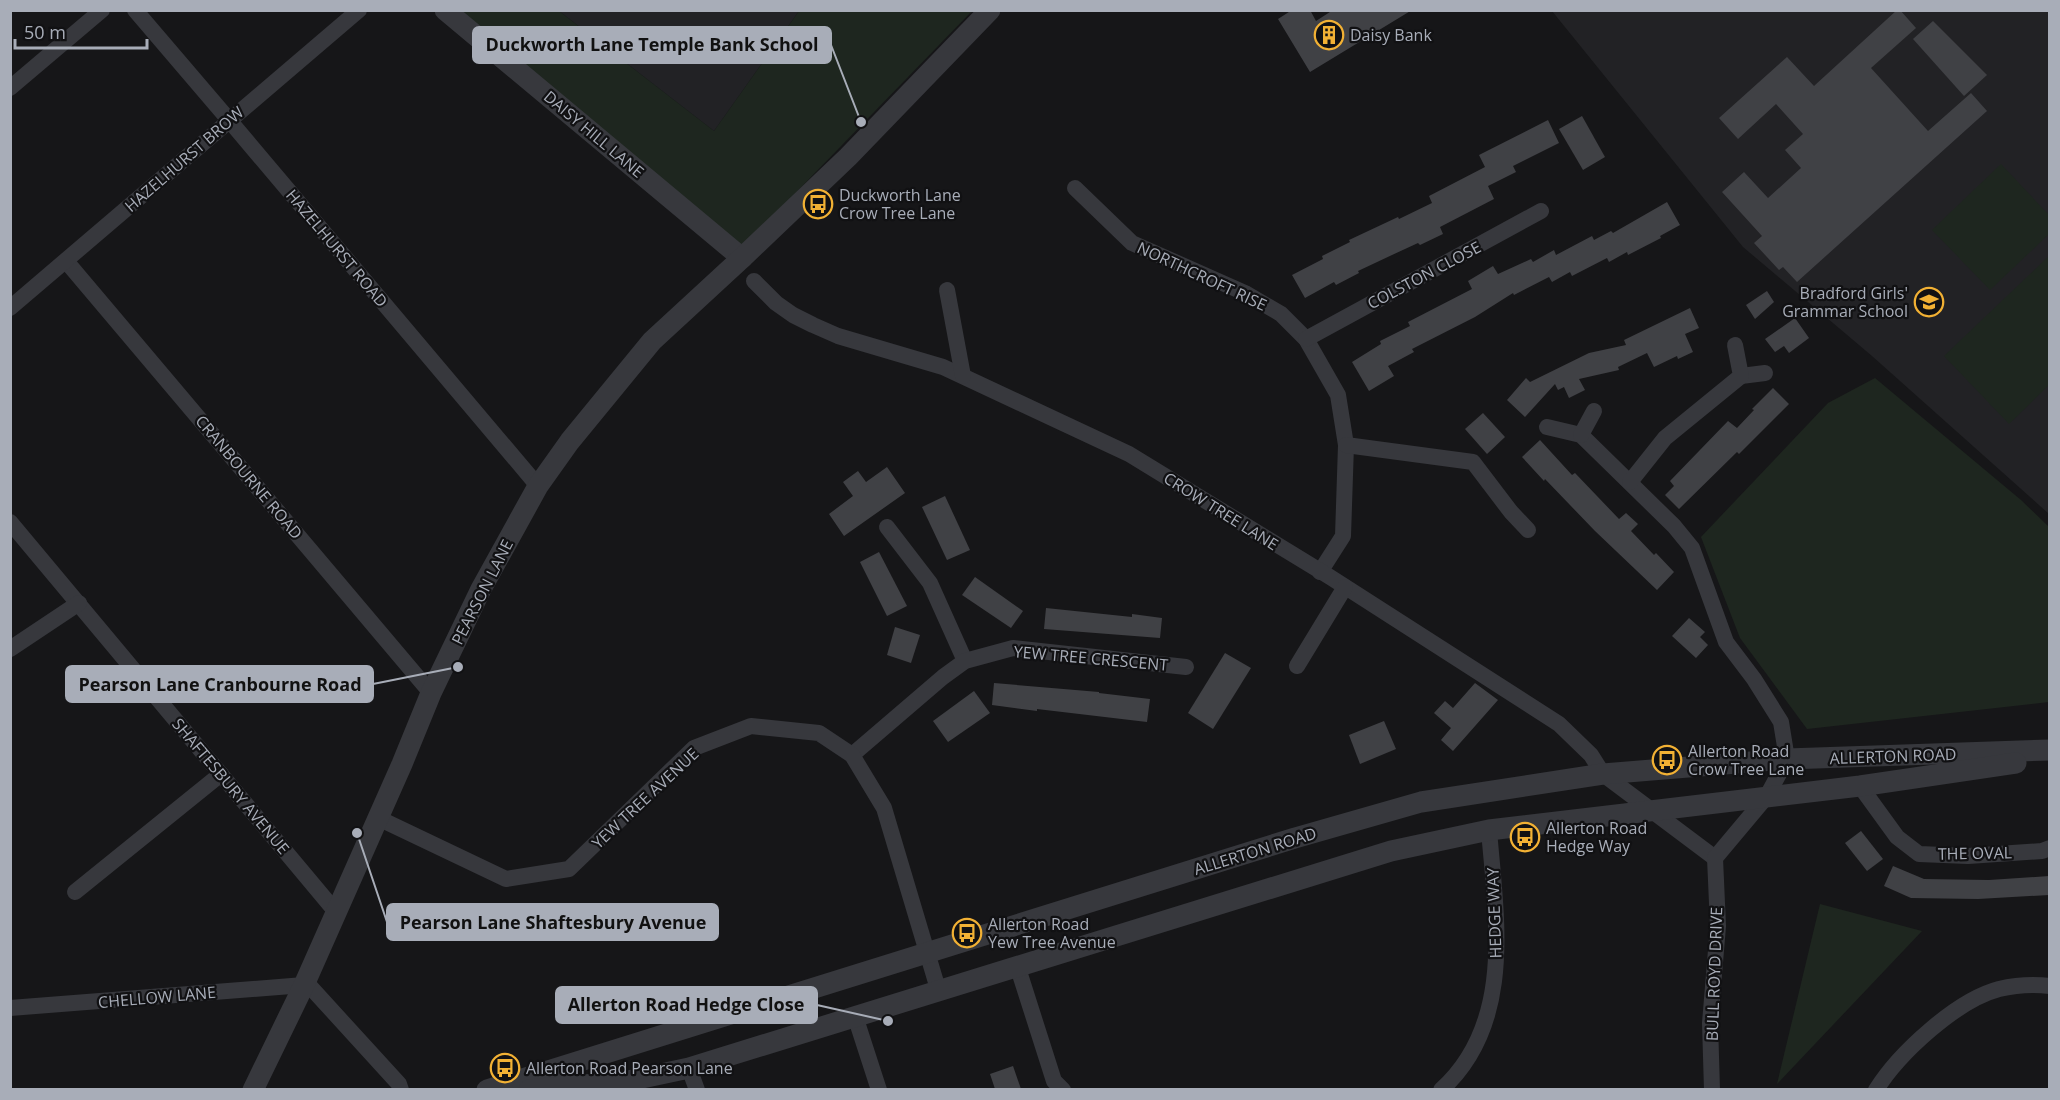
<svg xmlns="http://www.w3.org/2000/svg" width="2060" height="1100" font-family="'Open Sans',sans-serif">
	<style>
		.built { fill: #222225 }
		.green { fill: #1e261f }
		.building { fill: #404145 }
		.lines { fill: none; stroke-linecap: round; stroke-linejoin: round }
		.minor { stroke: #37383d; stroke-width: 16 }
		.tertiary { stroke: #37383d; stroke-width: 21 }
		.labels { text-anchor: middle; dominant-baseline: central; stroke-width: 4.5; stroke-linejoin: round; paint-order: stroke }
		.poi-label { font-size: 16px; fill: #a8adb8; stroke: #111113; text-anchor: start }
		.street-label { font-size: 16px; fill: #a8adb8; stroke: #111113 }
		.leader { fill: none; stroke: #a8adb8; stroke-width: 2 }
		.callout-dot { fill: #a8adb8; stroke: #111113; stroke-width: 2 }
		.callout { fill: #a8adb8; stroke: #a8adb8; stroke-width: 2 }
		.callout-label { font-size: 18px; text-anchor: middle; font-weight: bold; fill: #111 }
	</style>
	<rect width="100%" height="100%" fill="#161618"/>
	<g class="built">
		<polygon points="559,11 799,11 714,131"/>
		<polygon points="1552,11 2049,11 2049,514 1872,356 1743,247"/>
	</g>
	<g class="green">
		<polygon points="460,11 559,11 714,131 799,11 972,11 742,248"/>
		<polygon points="2001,164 2049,215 2049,234 1990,290 1932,230"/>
		<polygon points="2049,256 2049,385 2009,424 1944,356"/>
		<polygon points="1875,378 2021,500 2049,527 2049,702 1807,729 1740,638 1701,537 1828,403"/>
		<polygon points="1820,904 1922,931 1777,1084"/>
	</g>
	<g class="building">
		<polygon points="1292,10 1310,10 1316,21 1333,10 1412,10 1310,72 1278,19"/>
		<polygon points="1897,10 1900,10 1916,28 1871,68 1928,131 1971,93 1987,111 1797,282 1783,267 1779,270 1754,243 1762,236 1722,192 1744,172 1768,198 1801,168 1785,150 1803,134 1776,104 1738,139 1719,118 1787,57 1814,86"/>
		<polygon points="1933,21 1987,75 1964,96 1913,39"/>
		<polygon points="1582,116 1605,157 1583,170 1559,129"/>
		<polygon points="1548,120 1559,143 1513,166 1516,172 1488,186 1494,199 1440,227 1443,234 1420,245 1418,243 1392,255 1358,271 1359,273 1336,285 1334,282 1305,298 1292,275 1323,259 1322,256 1350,242 1349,240 1398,217 1399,219 1432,203 1429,196 1485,167 1479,155"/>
		<polygon points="1667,202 1680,225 1660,236 1661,238 1628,255 1627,252 1609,262 1607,258 1572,276 1570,272 1552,282 1549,277 1514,295 1513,293 1475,317 1412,349 1414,352 1388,366 1394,376 1369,391 1352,362 1381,344 1380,341 1410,326 1408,322 1472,289 1468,281 1493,266 1498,274 1531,259 1533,262 1554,250 1556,255 1592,236 1594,240 1611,231 1613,233"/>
		<polygon points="1767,291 1774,302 1755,319 1746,305"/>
		<polygon points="1690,308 1699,328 1685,334 1693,352 1678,359 1677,356 1654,367 1647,353 1618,367 1619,370 1579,379 1585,390 1569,398 1564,387 1558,390 1555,384 1525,417 1507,400 1526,378 1530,382 1589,353 1626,345 1624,340"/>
		<polygon points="1795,318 1809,338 1789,353 1784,346 1775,352 1765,339"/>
		<polygon points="1773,388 1789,404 1739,454 1737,452 1679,509 1665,495 1674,486 1670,481 1728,421 1737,428 1754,410 1752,409"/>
		<polygon points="1483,413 1505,437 1487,454 1465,429"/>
		<polygon points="1540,440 1572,475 1575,473 1619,519 1626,513 1638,524 1631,531 1654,555 1656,553 1674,572 1657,590 1595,531 1545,479 1544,481 1522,457"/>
		<polygon points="887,467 905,493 844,536 829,514 853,496 843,482 858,471 866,482"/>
		<polygon points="945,496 970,550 947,560 922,507"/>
		<polygon points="879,552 907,606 887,616 860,562"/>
		<polygon points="975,577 1023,611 1011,628 962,595"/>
		<polygon points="1046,608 1132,617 1132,614 1162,618 1160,638 1044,629"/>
		<polygon points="1689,618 1705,632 1700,637 1708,645 1696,658 1672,636"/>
		<polygon points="895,627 920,635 911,663 887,655"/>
		<polygon points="1225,653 1251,668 1213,729 1188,713"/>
		<polygon points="994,683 1099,692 1099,693 1150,699 1147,722 1037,709 1037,711 992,705"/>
		<polygon points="1475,683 1498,700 1453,751 1441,740 1451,728 1434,713 1445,701 1453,708"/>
		<polygon points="974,691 990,713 948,742 933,721"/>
		<polygon points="1384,721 1396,749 1360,764 1349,735"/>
		<polygon points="1861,831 1883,859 1867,871 1845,843"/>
		<polygon points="1893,866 1924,879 1989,880 2049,876 2049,895 1978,899 1911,898 1884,886"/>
		<polygon points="1013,1066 1021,1089 995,1089 990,1074"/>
	</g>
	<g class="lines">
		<g class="minor">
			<polyline points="135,10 229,120 538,486"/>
			<polyline points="10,88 102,10"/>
			<polyline points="1075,188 1132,243 1245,293 1281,314 1306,339 1338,395 1346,445 1343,536 1320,572"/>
			<polyline points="66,261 431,693"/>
			<polyline points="754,281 776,303 793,315 813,325 838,336 943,367 1129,454 1330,577 1559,724 1591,755 1603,774 1715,858"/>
			<polyline points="947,290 963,376"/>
			<polyline points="10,308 359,10"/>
			<polyline points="1306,339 1541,211"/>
			<polyline points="1741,376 1765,373"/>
			<polyline points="1547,427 1581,435 1674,526 1692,548 1726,642 1754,679 1781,722 1787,759 1767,796 1715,858 1718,926 1710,1023 1712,1090"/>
			<polyline points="1581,435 1594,411"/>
			<polyline points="1346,445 1473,462 1511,512 1528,530"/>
			<polyline points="1630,482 1665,438 1741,376 1735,345"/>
			<polyline points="10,522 336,912"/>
			<polyline points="887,527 930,583 965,661"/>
			<polyline points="10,649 79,603"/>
			<polyline points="1297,666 1345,587"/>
			<polyline points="852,755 943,677 965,661 1013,648 1186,667"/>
			<polyline points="1860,786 1897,837 1919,854 1968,856 2042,851 2050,848"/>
			<polyline points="378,818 506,879 569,869 694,748 751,726 819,733 852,755 884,808 938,989"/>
			<polyline points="75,892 221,774"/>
			<polyline points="1017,965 1054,1081 1063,1090"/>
			<polyline points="305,981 399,1084 401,1090"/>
			<polyline points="10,1008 304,985"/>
			<polyline points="855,1016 879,1090"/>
			<polyline points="689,1068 697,1090"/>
			<path d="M1441 1090C1515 1023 1496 918 1489 830"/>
			<path d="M1876 1090C1899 1053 1957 1000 1999 989 2016 985 2033 984 2050 986"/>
		</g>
		<g class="tertiary">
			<polyline points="445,10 742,258"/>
			<polyline points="253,1090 304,985 402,764 431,693 481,589 538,486 570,441 652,341 742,258 848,157 990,10"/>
			<polyline points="487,1090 1295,838 1421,802 1603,774 1787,759 2050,750"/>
			<polyline points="529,1090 628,1081 689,1068 1391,851 1489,830 1860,786 2016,763"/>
		</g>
	</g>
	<defs>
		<g id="building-ring" transform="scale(1.5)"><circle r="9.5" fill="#111113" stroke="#f2b134" stroke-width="1.5"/><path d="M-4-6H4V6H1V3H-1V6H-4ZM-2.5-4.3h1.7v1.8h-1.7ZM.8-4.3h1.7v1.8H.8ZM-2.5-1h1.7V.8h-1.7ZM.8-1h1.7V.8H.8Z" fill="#f2b134"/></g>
		<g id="bus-ring" transform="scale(1.5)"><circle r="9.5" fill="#111113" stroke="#f2b134" stroke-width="1.5"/><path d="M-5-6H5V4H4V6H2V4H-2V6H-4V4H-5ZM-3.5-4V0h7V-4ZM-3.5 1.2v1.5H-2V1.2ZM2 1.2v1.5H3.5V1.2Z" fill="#f2b134"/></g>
		<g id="school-ring" transform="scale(1.5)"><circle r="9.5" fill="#111113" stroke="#f2b134" stroke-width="1.5"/><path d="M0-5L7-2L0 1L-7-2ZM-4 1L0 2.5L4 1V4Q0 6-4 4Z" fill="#f2b134"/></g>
	</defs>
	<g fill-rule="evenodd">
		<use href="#building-ring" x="1329" y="35"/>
		<use href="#bus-ring" x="818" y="204"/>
		<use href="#school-ring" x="1929" y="302"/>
		<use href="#bus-ring" x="1667" y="760"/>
		<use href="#bus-ring" x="1525" y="837"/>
		<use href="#bus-ring" x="967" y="933"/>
		<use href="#bus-ring" x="505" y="1068"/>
	</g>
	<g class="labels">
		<g class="poi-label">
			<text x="1350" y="35">Daisy Bank</text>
			<text x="839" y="195">Duckworth Lane<tspan x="839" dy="18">Crow Tree Lane</tspan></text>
			<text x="1908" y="293" text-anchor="end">Bradford Girls'<tspan x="1908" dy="18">Grammar School</tspan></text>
			<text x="1688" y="751">Allerton Road<tspan x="1688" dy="18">Crow Tree Lane</tspan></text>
			<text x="1546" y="828">Allerton Road<tspan x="1546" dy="18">Hedge Way</tspan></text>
			<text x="988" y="924">Allerton Road<tspan x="988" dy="18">Yew Tree Avenue</tspan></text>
			<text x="526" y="1068">Allerton Road Pearson Lane</text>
		</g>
		<g class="street-label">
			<text transform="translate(594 134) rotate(40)">DAISY HILL LANE</text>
			<text transform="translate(184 159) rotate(-41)">HAZELHURST BROW</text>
			<text transform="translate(337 248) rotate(50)">HAZELHURST ROAD</text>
			<text transform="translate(1424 275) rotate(-28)">COLSTON CLOSE</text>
			<text transform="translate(1202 276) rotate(25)">NORTHCROFT RISE</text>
			<text transform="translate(249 477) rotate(50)">CRANBOURNE ROAD</text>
			<text transform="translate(1221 511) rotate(32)">CROW TREE LANE</text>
			<text transform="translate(482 592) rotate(-63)">PEARSON LANE</text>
			<text transform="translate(1091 658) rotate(5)">YEW TREE CRESCENT</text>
			<text transform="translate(1893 756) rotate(-2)">ALLERTON ROAD</text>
			<text transform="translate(231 786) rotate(50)">SHAFTESBURY AVENUE</text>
			<text transform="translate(645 798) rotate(-43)">YEW TREE AVENUE</text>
			<text transform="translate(1255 851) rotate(-17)">ALLERTON ROAD</text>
			<text transform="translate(1975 853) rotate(-1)">THE OVAL</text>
			<text transform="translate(1494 913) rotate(-92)">HEDGE WAY</text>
			<text transform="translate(1714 974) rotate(-88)">BULL ROYD DRIVE</text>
			<text transform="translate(157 997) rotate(-5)">CHELLOW LANE</text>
		</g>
	</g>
	<path class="leader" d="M861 122L831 45M458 667L373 684M357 833L387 922M888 1021L817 1005"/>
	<g class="callout-dot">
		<circle cx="861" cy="122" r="6"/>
		<circle cx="458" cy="667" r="6"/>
		<circle cx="357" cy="833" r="6"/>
		<circle cx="888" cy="1021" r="6"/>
	</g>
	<g class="callout">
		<rect x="473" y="27" width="358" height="36" rx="6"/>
		<rect x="66" y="666" width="307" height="36" rx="6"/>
		<rect x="387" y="904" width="331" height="36" rx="6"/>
		<rect x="556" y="987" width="261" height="36" rx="6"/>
	</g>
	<g class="callout-label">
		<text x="652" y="51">Duckworth Lane Temple Bank School</text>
		<text x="220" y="691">Pearson Lane Cranbourne Road</text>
		<text x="553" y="929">Pearson Lane Shaftesbury Avenue</text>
		<text x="686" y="1011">Allerton Road Hedge Close</text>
	</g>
	<rect width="2060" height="1100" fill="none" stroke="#a8adb8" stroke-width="24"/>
	<path d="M15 39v9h132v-9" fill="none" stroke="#a8adb8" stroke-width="3"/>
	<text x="24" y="39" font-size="18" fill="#a8adb8" stroke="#111113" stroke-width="4.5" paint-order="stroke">50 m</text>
</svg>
